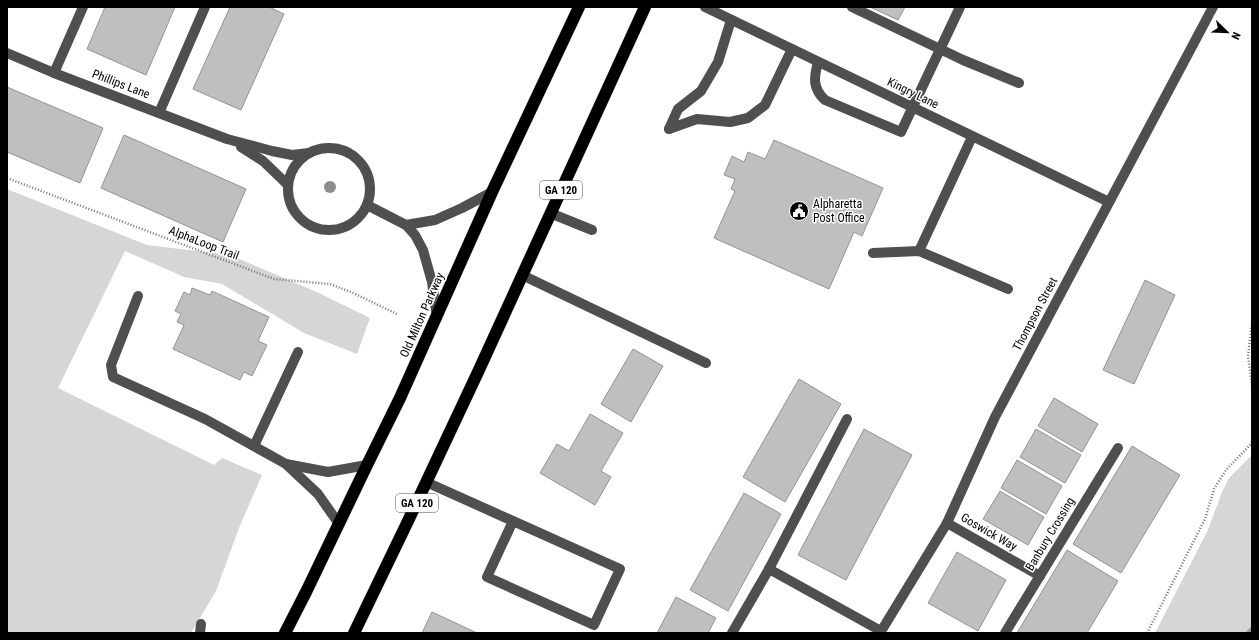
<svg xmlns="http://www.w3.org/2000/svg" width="1259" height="640" font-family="'Roboto Condensed',sans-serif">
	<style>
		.green { fill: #d6d6d6 }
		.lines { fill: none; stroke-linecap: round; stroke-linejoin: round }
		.stream { stroke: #9d9d9d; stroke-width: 6 }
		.building { fill: #bfbfbf; stroke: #939393 }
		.highway-casing { stroke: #dbdbdb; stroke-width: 13 }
		.path { stroke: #717171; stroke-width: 2.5; stroke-dasharray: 1 2; stroke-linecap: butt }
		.minor { stroke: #4f4f4f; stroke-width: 10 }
		.highway { stroke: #000; stroke-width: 12 }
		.tree { fill: #8c8c8c }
		.labels { text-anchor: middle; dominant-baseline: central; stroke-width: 3; stroke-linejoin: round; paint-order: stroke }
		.shield { fill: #fff; stroke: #4c4c4c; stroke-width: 1 }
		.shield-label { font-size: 11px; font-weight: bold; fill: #000 }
		.street-label { font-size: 12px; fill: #000; stroke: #fff }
		.poi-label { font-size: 12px; fill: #000; stroke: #fff; text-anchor: start }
	</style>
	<rect width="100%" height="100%" fill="#fff"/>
	<g class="green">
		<polygon points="7,189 147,245 230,255 319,293 370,318 357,354 304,333 222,284 184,277 125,251 58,388 214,465 222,458 262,475 239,528 216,591 191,633 7,633"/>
		<polygon points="1252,455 1252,633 1155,633 1208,530 1222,492 1229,478"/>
	</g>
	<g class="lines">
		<polyline class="stream" points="1249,633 1252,630"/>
	</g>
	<g class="building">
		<polygon points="105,7 175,7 146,75 87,49"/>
		<polygon points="230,7 269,7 284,14 241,110 193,89"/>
		<polygon points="870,7 905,7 898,20"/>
		<polygon points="7,87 103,128 80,183 7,152"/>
		<polygon points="124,135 246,189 223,242 101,188"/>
		<polygon points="774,140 883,188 862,236 854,232 829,289 714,238 735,191 731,189 735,179 724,175 732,156 744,162 748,152 765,159"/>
		<polygon points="1145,280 1175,295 1134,384 1103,370"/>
		<polygon points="192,288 210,295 212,291 269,317 258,341 267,345 252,376 244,372 240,380 173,349 184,325 177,322 181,314 175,311 184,292 190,295"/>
		<polygon points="633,349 663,366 631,422 601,404"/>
		<polygon points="799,379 841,404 785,502 743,477"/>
		<polygon points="1054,398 1098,424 1082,452 1038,426"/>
		<polygon points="590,414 623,433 601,471 611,477 595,505 540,473 557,444 569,451"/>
		<polygon points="864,429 912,455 846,580 798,555"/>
		<polygon points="1036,429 1081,455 1065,483 1020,457"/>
		<polygon points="1132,446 1180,475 1121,573 1073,544"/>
		<polygon points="1017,460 1062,486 1046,514 1001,488"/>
		<polygon points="1000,491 1044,517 1028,545 983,519"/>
		<polygon points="744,493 781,514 728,611 690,590"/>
		<polygon points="1067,550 1118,581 1087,633 1017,633"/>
		<polygon points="957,552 1006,580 978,631 928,603"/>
		<polygon points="676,597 716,618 708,633 657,633"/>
		<polygon points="432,612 477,633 422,633"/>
	</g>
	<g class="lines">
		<g class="highway-casing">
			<g id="highway">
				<polyline points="285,633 307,590 367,465 400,398 492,192 579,7"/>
				<polyline points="354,633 408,521 478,372 645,7"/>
			</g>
		</g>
		<g class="path">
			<polyline points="7,178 274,279 330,284 351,292 397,314"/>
			<polyline points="1252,322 1248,356 1252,386"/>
			<polyline points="1147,633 1205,519 1214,489 1226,470 1251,444 1252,441"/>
		</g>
		<g class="minor">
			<polyline points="705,7 1109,202"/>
			<polyline points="852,7 963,60 1019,83"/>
			<polyline points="7,53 54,73 227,139 272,151 292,155 309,153"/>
			<path d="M818 62C814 77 812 88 825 100L901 132 960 7"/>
			<polyline points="54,73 83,7"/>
			<polyline points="159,113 205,7"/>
			<polyline points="669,129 697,119 730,122 748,118 765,105 792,49"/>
			<polyline points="669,129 678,109 701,91 718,62 731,20"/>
			<polyline points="241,147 263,161 288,185"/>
			<circle cx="329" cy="189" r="41"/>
			<polyline points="367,205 406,225 415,235 423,250 432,282 437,318"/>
			<polyline points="550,213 592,230"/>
			<polyline points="406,225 435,220 462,208 492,192"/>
			<polyline points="919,251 972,137"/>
			<polyline points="873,253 919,251 1008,289"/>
			<polyline points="522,275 706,363"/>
			<polyline points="138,296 111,365 113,377 205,419 286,464 328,472 367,465"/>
			<polyline points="254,446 298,352"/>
			<polyline points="286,464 318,494 339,524"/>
			<polyline points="426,482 620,569 594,625 487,577 513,521"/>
			<polyline points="947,523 1040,576"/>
			<polyline points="769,569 881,631"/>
			<polyline points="200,633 201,624"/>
			<polyline points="732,633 769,569 847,419"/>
			<polyline points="880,633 947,523 995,417 1213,7"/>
			<polyline points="1005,633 1118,448"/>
		</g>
		<use href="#highway" class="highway"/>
	</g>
	<circle class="tree" cx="330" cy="187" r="6"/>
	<defs>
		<g id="civic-disc" transform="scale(1)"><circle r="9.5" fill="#000" stroke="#fff"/><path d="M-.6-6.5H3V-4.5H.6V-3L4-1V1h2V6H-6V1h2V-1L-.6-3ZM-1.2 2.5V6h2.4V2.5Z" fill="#fff"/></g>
	</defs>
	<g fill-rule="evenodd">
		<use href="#civic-disc" x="799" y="211"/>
	</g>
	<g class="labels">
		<g class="shield">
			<rect x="540" y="181" width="42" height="18" rx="3"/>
			<rect x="396" y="494" width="42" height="18" rx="3"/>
		</g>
		<g class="shield-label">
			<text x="561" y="190">GA 120</text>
			<text x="417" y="503">GA 120</text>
		</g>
		<g class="street-label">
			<text transform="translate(121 84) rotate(21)">Phillips Lane</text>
			<text transform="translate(913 93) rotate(26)">Kingry Lane</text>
			<text transform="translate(204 243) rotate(21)">AlphaLoop Trail</text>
			<text transform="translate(1035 314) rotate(-62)">Thompson Street</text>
			<text transform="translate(422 315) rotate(-66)">Old Milton Parkway</text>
			<text transform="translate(989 532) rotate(30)">Goswick Way</text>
			<text transform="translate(1050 534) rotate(-59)">Banbury Crossing</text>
		</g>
		<g class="poi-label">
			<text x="813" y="204">Alpharetta<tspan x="813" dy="14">Post Office</tspan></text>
		</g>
	</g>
	<rect width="1259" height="640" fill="none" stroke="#000000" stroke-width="16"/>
	<g transform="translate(1227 32) rotate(113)" stroke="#ffffff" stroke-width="3" paint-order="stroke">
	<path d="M0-3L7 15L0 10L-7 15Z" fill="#000000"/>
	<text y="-6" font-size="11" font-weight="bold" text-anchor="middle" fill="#000000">N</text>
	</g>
</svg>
